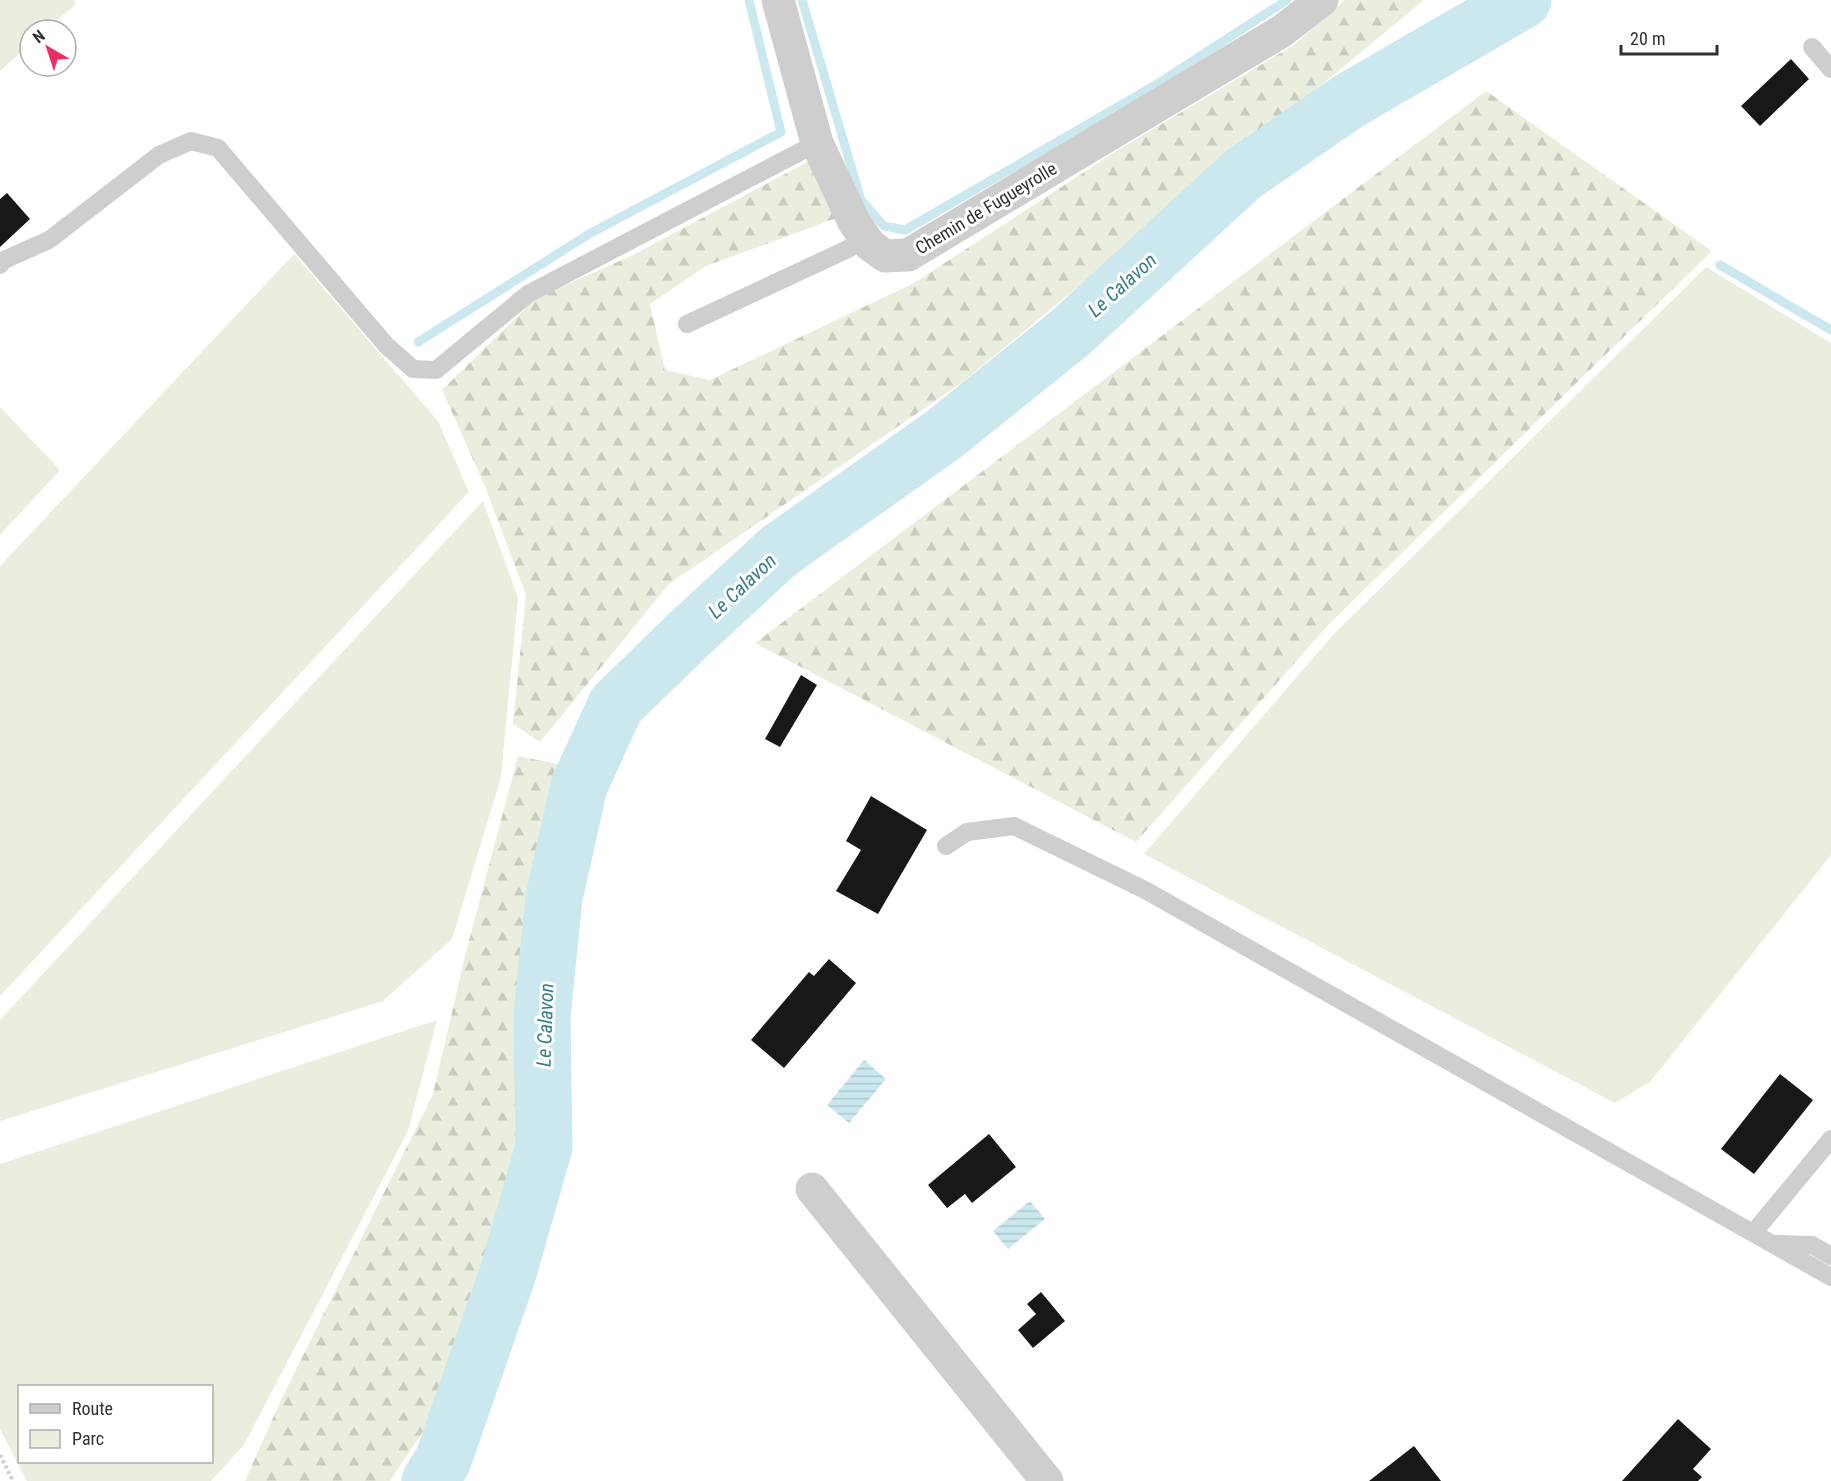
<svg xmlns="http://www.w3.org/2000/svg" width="1831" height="1481" font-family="'Roboto Condensed',sans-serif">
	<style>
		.green { fill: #eaeede; fill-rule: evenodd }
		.forest { fill: url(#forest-firs) }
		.water { fill: url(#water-rules) }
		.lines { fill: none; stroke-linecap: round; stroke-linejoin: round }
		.stream { stroke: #cae8ee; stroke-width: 9 }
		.river { stroke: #cae8ee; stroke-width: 57 }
		.building { fill: #181818 }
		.path { stroke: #cecece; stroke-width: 4; stroke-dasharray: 3 3; stroke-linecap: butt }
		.service { stroke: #cecece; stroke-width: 18 }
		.minor { stroke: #cecece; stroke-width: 33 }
		.labels { text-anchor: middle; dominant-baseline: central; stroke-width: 6; stroke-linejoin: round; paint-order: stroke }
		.street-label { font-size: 18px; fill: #313131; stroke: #fff }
		.water-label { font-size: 20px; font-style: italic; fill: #367c8a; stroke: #fff }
	</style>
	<defs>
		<pattern id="forest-firs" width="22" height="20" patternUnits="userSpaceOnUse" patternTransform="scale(1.5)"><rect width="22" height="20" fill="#eaeede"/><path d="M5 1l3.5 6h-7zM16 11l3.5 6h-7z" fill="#c9cdbf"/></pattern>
		<pattern id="water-rules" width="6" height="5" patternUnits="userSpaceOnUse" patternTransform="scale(1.5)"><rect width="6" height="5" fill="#cae8ee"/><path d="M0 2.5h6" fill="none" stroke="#aec7cd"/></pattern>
	</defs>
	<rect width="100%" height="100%" fill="#fff"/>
	<g class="green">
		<polygon points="0,0 73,0 76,4 46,30 30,30 30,44 0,71"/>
		<polygon points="294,254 438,421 469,492 0,996 0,566"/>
		<polygon points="1706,267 1831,343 1831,855 1650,1082 1615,1103 1144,854 1332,636"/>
		<polygon points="0,407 60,470 0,535"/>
		<polygon points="483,501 518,598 501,777 452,939 383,1001 0,1121 0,1020"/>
		<path d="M437 1020 408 1131 244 1445 211 1481H27L0 1429V1164ZM20 1386H212V1462H20Z"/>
	</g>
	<g class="forest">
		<polygon points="1345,0 1424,0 964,381 669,584 540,742 513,724 526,595 484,484 442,390 536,298 631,256 811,160 837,218 706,266 650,304 665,370 710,380 914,283 1118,150 1294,45"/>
		<polygon points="1486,91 1712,251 1330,623 1136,842 755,643"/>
		<polygon points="518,756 558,764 530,970 523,1076 522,1183 432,1418 390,1481 245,1481 280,1402 433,1094 466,952"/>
	</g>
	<g class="water">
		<polygon points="864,1060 886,1079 849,1123 827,1105"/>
		<polygon points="1030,1201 1045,1219 1008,1249 993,1231"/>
	</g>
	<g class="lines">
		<g class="stream">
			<polyline points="802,0 861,200 884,226 905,230 1154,86 1287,0"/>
			<polyline points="1720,265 1831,330"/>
			<polyline points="418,342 589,234 781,132 749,0"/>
		</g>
		<polyline class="river" points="430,1481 443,1460 508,1273 544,1147 542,1016 554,898 579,786 616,705 687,636 779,551 943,435 1071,332 1243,174 1349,101 1523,0"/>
	</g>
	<g class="building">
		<polygon points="1791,59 1809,79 1760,126 1741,106"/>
		<polygon points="7,193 30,219 0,247 0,199"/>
		<polygon points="801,675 817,685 780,747 765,739"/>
		<polygon points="871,796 927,830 878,914 836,891 861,850 846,841"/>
		<polygon points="829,959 856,983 784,1068 751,1040 809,972 814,976"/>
		<polygon points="1780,1074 1813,1100 1754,1174 1721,1149"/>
		<polygon points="989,1134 1016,1167 972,1203 965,1194 947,1208 928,1185"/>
		<polygon points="1041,1292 1065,1321 1033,1348 1018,1330 1036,1314 1027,1304"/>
		<polygon points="1678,1419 1711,1449 1693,1469 1702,1477 1698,1481 1622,1481"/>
		<polygon points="1414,1446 1441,1481 1369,1481"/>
	</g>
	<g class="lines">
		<polyline class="path" points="0,1455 13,1481"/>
		<g class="service">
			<polyline points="1812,47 1831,69"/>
			<polyline points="0,265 4,260 49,240 159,155 191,141 218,148 386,345 413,369 436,370 528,294 817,143"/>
			<polyline points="687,324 850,248 863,234"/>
			<polyline points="946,846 967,832 1014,826 1145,890 1831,1277"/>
			<polyline points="1754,1232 1831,1139"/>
			<polyline points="1776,1244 1812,1245 1831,1256"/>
		</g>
		<g class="minor">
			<polyline points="778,0 817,143 854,222 870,245 885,256 908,255 1282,31 1322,0"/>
			<polyline points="812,1189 1047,1481"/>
		</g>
	</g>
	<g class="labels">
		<g class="street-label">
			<text transform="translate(986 208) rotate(-31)">Chemin de Fugueyrolle</text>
		</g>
		<g class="water-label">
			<text transform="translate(1122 285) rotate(-42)">Le Calavon</text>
			<text transform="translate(742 586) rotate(-43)">Le Calavon</text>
			<text transform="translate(545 1025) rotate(-88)">Le Calavon</text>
		</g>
	</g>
	<rect x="18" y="1385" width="195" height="78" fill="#ffffff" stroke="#adadad" stroke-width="1.5"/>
	<rect x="30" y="1404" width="30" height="9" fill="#cecece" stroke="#adadad" stroke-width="1.5"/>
	<text x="72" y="1415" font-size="18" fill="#313131">Route</text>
	<rect x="30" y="1430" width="30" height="18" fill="#eaeede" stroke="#adadad" stroke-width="1.5"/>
	<text x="72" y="1445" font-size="18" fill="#313131">Parc</text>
	<g transform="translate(48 48) rotate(321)"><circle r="28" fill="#ffffff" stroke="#adadad" stroke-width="1.5"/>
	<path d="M0-4.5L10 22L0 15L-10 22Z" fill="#ec2e67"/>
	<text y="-9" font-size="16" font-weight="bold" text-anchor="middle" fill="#313131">N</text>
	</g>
	<path d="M1621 45v9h96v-9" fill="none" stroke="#313131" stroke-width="3"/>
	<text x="1630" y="45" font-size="18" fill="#313131" stroke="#ffffff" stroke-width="4.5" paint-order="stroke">20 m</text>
</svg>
